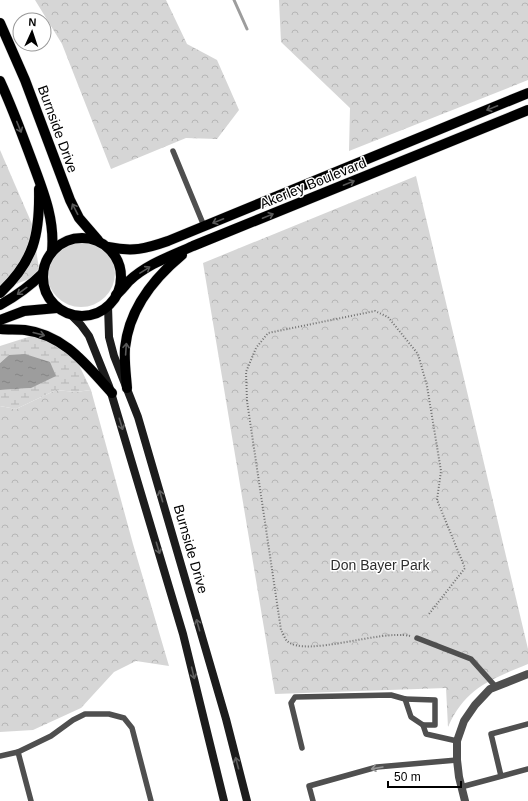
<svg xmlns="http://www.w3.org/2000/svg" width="528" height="801" font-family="Arial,sans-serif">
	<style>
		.grass { fill: #d6d6d6 }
		.forest { fill: url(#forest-crowns) }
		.wetland { fill: url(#wetland-marsh) }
		.water { fill: url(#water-ripples) }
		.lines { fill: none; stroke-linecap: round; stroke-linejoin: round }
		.stream { stroke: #9d9d9d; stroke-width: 3 }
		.primary-casing { stroke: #dbdbdb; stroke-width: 11 }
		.path { stroke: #717171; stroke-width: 2; stroke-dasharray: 1 2; stroke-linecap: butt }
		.lane { stroke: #4f4f4f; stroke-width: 5.5 }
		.street { stroke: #4f4f4f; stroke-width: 8 }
		.secondary { stroke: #1c1c1c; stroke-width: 8 }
		.primary { stroke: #000; stroke-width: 10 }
		.oneway { stroke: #595959 }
		.oneway2 { stroke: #606060 }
		.oneway3 { stroke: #959595 }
		.labels { text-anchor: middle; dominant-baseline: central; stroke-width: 3; stroke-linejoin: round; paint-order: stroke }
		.street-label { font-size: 14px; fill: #000; stroke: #fff }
		.park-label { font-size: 14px; fill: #2d2d2d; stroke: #fff }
	</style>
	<defs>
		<pattern id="forest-crowns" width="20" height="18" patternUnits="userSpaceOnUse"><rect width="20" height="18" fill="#d6d6d6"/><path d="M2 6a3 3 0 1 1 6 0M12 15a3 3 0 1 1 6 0" fill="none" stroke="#b6b6b6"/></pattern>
		<pattern id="wetland-marsh" width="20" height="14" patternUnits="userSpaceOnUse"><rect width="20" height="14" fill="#d6d6d6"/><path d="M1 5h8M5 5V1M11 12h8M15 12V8" fill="none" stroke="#b6b6b6"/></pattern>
		<pattern id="water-ripples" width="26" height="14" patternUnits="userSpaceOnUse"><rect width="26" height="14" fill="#9d9d9d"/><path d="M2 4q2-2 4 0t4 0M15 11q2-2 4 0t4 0" fill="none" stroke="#858585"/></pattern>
	</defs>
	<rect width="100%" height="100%" fill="#fff"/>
	<circle class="grass" cx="81" cy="273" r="34"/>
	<g class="forest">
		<polygon points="35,0 166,0 187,44 217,60 239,110 217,139 186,138 111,169 62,44"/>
		<polygon points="279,0 528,0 528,80 349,151 350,108 281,42"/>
		<polygon points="0,150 32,224 40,275 0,290"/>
		<path d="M416 176 528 649V664C490 680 466 687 448 727L446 688 275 694 203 263Z"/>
		<polygon points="56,390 76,392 91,390 133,544 169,666 136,661 114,672 81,708 33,730 0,732 0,406 16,409"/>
	</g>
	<polygon class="wetland" points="44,332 70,346 91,390 76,392 56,390 16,409 0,406 0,390 31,388 9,355 0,363 0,346"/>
	<polygon class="water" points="25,354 50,362 56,376 31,388 0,390 0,363 9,355"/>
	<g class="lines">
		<polyline class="stream" points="234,0 247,29"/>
		<g class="primary-casing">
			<g id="primary">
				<polyline points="0,23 25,80 70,200 79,218 98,240"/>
				<path d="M0 81C12 107 22 134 32 161 43 191 55 219 52 251"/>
				<circle cx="82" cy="277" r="39"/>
				<path d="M108 247C133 252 145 249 168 241L528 93"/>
				<path d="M0 293C34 261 40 235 39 189"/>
				<path d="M116 295C121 291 125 286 129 281 147 264 171 256 193 246L528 110"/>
				<path d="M0 305C16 296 29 287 42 274"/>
				<polyline points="0,320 24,311 57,308"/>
				<path d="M0 329C8 330 16 329 25 330 65 335 87 366 112 393"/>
				<path d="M127 388C126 375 124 361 125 348 129 309 153 279 182 255"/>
			</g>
		</g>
		<path class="path" d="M410 636C381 629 306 658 287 641 285 639 283 633 281 630L247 401 246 372 256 348 268 333 375 311 388 317 418 354 427 386 441 471 437 500 465 568 429 614"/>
		<g class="lane">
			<polyline points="173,151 204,226"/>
			<polyline points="417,638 471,659 496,687"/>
			<polyline points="405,699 435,700 435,725 423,725"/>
			<polyline points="302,748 291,703 295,697 391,695 405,699 411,717 423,725 426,734 457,741"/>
			<polyline points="18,752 51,736 73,720 85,714 109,714 124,718 132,728 151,801"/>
			<polyline points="0,756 18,752 31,801"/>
			<polyline points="501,776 491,734 528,724"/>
			<polyline points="461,787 528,769"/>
			<polyline points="313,801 309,786 377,767 457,760"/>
		</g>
		<polyline class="street" points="465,801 459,777 457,760 457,741 464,721 475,705 490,689 528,674"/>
		<g class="secondary">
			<polyline points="108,306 109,337 114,356 138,417 226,719 247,801"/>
			<polyline points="70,314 81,325 89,336 109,386 183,634 224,801"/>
		</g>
		<use href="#primary" class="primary"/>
	</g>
	<defs><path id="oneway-shaft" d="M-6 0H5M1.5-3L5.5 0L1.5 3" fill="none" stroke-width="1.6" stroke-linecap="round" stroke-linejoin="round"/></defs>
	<g class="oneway">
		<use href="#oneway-shaft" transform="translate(492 108) rotate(158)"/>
		<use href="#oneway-shaft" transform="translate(19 127) rotate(68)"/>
		<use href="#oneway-shaft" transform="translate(349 183) rotate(-22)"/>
		<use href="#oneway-shaft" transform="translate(75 209) rotate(-117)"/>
		<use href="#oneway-shaft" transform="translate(268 216) rotate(-22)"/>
		<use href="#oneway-shaft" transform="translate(218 221) rotate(158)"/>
		<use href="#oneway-shaft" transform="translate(145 270) rotate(-32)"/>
		<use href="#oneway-shaft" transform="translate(22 291) rotate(144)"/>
		<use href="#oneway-shaft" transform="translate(39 334) rotate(15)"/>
		<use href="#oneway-shaft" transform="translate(126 349) rotate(-86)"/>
	</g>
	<g class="oneway2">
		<use href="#oneway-shaft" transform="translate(121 424) rotate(73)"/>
		<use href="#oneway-shaft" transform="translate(161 496) rotate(-106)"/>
		<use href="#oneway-shaft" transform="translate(158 548) rotate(73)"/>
		<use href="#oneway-shaft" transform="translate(198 625) rotate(-106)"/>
		<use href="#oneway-shaft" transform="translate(193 673) rotate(76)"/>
		<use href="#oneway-shaft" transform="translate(237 763) rotate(-105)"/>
	</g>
	<use class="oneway3" href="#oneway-shaft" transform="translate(377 768) rotate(170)"/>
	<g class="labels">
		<g class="street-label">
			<text transform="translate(58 129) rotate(70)">Burnside Drive</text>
			<text transform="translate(313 183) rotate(-22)">Akerley Boulevard</text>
			<text transform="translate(191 549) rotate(74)">Burnside Drive</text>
		</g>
		<g class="park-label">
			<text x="380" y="565">Don Bayer Park</text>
		</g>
	</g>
	<g transform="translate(32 32) rotate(3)"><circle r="19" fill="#ffffff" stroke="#999999"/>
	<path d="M0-3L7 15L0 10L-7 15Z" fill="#000000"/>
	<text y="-6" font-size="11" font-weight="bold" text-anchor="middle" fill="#000000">N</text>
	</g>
	<path d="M388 781v6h73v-6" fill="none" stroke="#000000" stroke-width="2"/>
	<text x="394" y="781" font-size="12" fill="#000000" stroke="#ffffff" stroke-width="3" paint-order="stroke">50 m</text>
</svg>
